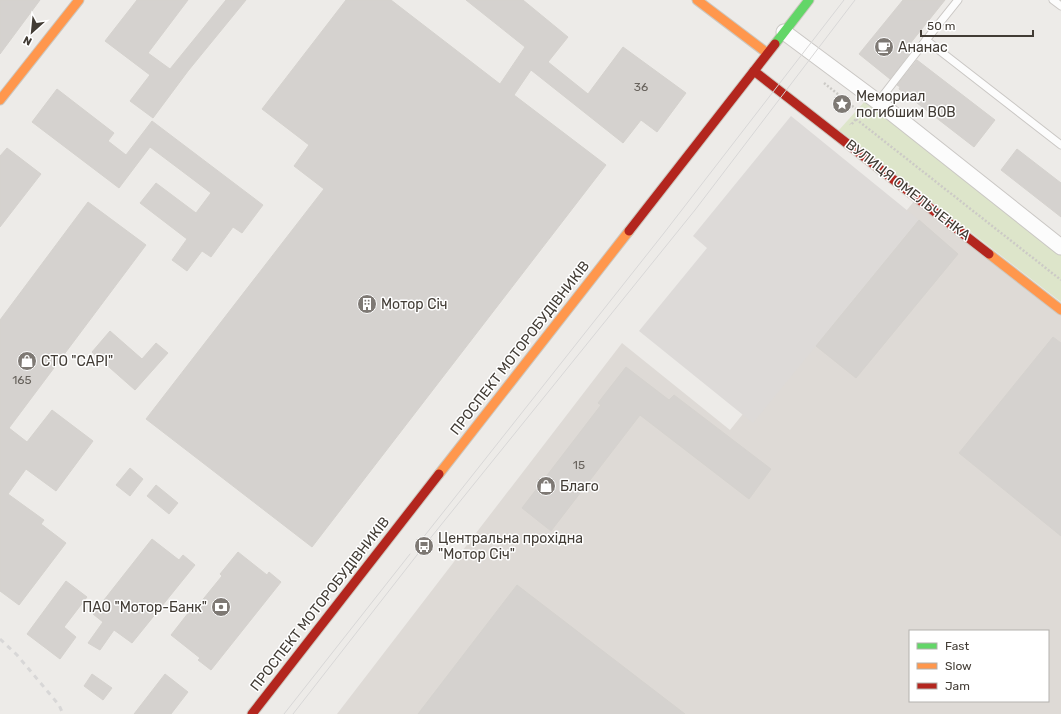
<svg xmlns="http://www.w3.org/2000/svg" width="1061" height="714" font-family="Rubik,sans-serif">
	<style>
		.industrial { fill: #dedad6; fill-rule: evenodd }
		.green { fill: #dde5ca }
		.parking { fill: #dddad8 }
		.building { fill: #d5d2cf; stroke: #d5d2ce }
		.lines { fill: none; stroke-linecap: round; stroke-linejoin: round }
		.lane-casing { stroke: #cac7c4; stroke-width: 9 }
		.street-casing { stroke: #cac7c4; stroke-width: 17 }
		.fast-casing { stroke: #ccc7bf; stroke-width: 11 }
		.slow-casing { stroke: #ccc7bf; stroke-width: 11 }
		.jam-casing { stroke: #ccc7bf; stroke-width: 11 }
		.path { stroke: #cccac6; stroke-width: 2.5; stroke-dasharray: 2 2; stroke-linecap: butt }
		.lane { stroke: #fcfcfc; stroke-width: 7 }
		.street { stroke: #fcfcfc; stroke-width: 15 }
		.fast { stroke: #63d668; stroke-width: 9 }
		.slow { stroke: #ff974d; stroke-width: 9 }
		.jam { stroke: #b3261e; stroke-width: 9 }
		.tram { stroke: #d8d7d7; stroke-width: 1 }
		.rail { stroke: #d8d7d7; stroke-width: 3; stroke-dasharray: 5 5; stroke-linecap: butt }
		.labels { text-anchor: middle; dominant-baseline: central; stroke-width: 3; stroke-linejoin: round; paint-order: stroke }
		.number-label { font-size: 12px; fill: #68635d }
		.poi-label { font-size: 14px; fill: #423c35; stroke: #fff; text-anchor: start }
		.street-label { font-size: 14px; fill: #423c35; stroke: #fff }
	</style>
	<rect width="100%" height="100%" fill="#edebe8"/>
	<path class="industrial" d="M915 200 1061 314V714H337L622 343 730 430ZM910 631H1048V701H910Z"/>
	<polygon class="green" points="866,100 1061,254 1061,302 839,130"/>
	<polygon class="parking" points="791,116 919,220 753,423 639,331 707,248 693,236"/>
	<g class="building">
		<polygon points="0,0 40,0 0,54"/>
		<polygon points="137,0 188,0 148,53 170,69 226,0 246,0 188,71 153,118 130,101 150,75 105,41"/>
		<polygon points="346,0 391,0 500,84 525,47 466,0 523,0 568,37 548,62 588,94 623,47 686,93 657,132 641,120 623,143 531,70 514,95 606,165 312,547 146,419 324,189 294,166 309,145 262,109"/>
		<polygon points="903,0 945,0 905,50 909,54 890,79 859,54"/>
		<polygon points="917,60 995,120 974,147 899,89 900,87 897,85"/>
		<polygon points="57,89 114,133 108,141 126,155 152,121 263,205 242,233 233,227 211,257 202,251 187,271 172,260 187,239 140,203 156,183 196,213 211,193 150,147 119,188 32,122"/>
		<polygon points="7,148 41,174 0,227 0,156"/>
		<polygon points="1017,149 1061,183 1061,217 1001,170"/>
		<polygon points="88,202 146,245 9,428 27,442 52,410 93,441 56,491 26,469 8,494 44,520 41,524 66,543 19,605 0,591 0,320"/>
		<polygon points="919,220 958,254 856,378 816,346"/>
		<polygon points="110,331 142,359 156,343 168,353 135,390 92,352"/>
		<polygon points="1053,337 1061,343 1061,536 959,453"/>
		<polygon points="626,367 669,400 674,395 771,469 749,499 640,415 551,531 522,508 601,405 598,403"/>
		<polygon points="130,468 143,479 130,496 116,485"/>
		<polygon points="156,485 178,503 169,514 147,496"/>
		<polygon points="152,539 179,560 183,555 195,565 132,643 114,630 100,650 88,643 103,622 93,614"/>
		<polygon points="238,552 267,575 269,572 281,582 211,670 198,660 200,658 171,635 189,612 191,614 222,576 220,574"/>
		<polygon points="66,581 87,597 64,627 76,637 60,659 27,634"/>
		<polygon points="517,585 685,714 418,714"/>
		<polygon points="92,674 112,688 103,700 84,686"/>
		<polygon points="165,674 188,692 171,714 134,714"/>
	</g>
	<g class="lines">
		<g class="lane-casing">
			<g id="lane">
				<polyline points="958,0 926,40 1061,145"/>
				<polyline points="1053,0 1061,6"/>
				<polyline points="878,102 926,40"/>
			</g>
		</g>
		<g class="street-casing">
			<polyline id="street" points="784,32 878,102 1061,247"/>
		</g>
		<g class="fast-casing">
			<polyline id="fast" points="775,44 809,0"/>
		</g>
		<g class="slow-casing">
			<g id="slow">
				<polyline points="697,0 767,53"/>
				<polyline points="0,100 79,0"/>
				<polyline points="989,254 1061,310"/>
				<polyline points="439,474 629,231"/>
			</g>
		</g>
		<g class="jam-casing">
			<g id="jam">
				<polyline points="754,71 989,254"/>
				<polyline points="629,231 775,44"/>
				<polyline points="252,714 439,474"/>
			</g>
		</g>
		<g class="path">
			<polyline points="824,83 861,113 851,125 850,124"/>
			<polyline points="856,119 1061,280"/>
		</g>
		<use href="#lane" class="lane"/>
		<use href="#street" class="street"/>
		<use href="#fast" class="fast"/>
		<use href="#slow" class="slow"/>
		<use href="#jam" class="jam"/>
		<g class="tram">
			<polyline points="422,539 664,233 844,0"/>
			<polyline points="284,714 410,554"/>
			<polyline points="293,714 424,546 695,210 855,0"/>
		</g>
		<polyline class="rail" points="0,639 17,655 59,705 63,714"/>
	</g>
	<defs>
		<g id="cafe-disc" transform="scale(1)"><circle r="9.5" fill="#7e7974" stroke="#fff"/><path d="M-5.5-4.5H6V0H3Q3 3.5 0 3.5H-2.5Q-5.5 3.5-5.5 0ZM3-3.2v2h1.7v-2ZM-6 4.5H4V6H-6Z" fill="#fff"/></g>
		<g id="sight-disc" transform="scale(1)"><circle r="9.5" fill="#7e7974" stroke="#fff"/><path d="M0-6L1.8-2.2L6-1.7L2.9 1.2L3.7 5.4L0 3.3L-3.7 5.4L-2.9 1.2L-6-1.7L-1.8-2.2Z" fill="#fff"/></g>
		<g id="building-disc" transform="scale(1)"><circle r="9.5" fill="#7e7974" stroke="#fff"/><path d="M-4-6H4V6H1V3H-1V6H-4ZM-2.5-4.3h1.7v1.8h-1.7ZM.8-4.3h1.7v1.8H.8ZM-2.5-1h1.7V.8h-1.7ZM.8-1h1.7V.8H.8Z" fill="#fff"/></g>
		<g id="shop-disc" transform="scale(1)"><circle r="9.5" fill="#7e7974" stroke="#fff"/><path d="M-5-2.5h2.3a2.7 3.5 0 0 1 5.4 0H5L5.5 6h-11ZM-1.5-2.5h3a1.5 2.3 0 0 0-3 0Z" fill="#fff"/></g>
		<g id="bus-disc" transform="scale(1)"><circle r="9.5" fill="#7e7974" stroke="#fff"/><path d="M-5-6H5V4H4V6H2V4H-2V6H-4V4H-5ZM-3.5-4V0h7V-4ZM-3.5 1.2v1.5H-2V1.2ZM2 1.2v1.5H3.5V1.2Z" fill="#fff"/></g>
		<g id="bank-disc" transform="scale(1)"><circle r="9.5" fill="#7e7974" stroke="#fff"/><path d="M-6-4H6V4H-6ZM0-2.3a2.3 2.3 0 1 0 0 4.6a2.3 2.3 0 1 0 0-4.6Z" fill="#fff"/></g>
	</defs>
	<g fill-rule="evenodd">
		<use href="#cafe-disc" x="884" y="47"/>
		<use href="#sight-disc" x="842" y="104"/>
		<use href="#building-disc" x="367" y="304"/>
		<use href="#shop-disc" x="27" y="361"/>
		<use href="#shop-disc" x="546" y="486"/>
		<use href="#bus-disc" x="424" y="546"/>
		<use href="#bank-disc" x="221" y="607"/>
	</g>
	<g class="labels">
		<g class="number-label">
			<text x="641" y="87">36</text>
			<text x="22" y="380">165</text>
			<text x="579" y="465">15</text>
		</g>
		<g class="poi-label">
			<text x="898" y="47">Ананас</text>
			<text x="856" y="96">Мемориал<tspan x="856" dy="16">погибшим ВОВ</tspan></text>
			<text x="381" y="304">Мотор Січ</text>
			<text x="41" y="361">СТО "CAPI"</text>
			<text x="560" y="486">Благо</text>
			<text x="438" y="538">Центральна прохідна<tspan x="438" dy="16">"Мотор Січ"</tspan></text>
			<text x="207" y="607" text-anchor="end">ПАО "Мотор-Банк"</text>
		</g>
		<g class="street-label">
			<text transform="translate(908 190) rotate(38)">ВУЛИЦЯ ОМЕЛЬЧЕНКА</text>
			<text transform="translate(520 348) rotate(-52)">ПРОСПЕКТ МОТОРОБУДІВНИКІВ</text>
			<text transform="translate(320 604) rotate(-52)">ПРОСПЕКТ МОТОРОБУДІВНИКІВ</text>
		</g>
	</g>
	<rect x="909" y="630" width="140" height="72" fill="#ffffff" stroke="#b3b1ae"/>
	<rect x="917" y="643" width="20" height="6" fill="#63d668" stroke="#b3b1ae"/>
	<text x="945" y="650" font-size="12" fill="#423c35">Fast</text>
	<rect x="917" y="663" width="20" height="6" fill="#ff974d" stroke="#b3b1ae"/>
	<text x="945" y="670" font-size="12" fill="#423c35">Slow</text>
	<rect x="917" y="683" width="20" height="6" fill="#b3261e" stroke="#b3b1ae"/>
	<text x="945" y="690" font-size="12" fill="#423c35">Jam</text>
	<g transform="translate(32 32) rotate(207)" stroke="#ffffff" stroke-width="3" paint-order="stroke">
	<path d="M0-3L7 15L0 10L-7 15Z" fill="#423c35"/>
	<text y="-6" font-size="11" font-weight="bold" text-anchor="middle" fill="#423c35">N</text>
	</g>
	<path d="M921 30v6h112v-6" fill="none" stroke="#423c35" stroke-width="2"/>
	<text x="927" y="30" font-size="12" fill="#423c35" stroke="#ffffff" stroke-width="3" paint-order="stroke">50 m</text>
</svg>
